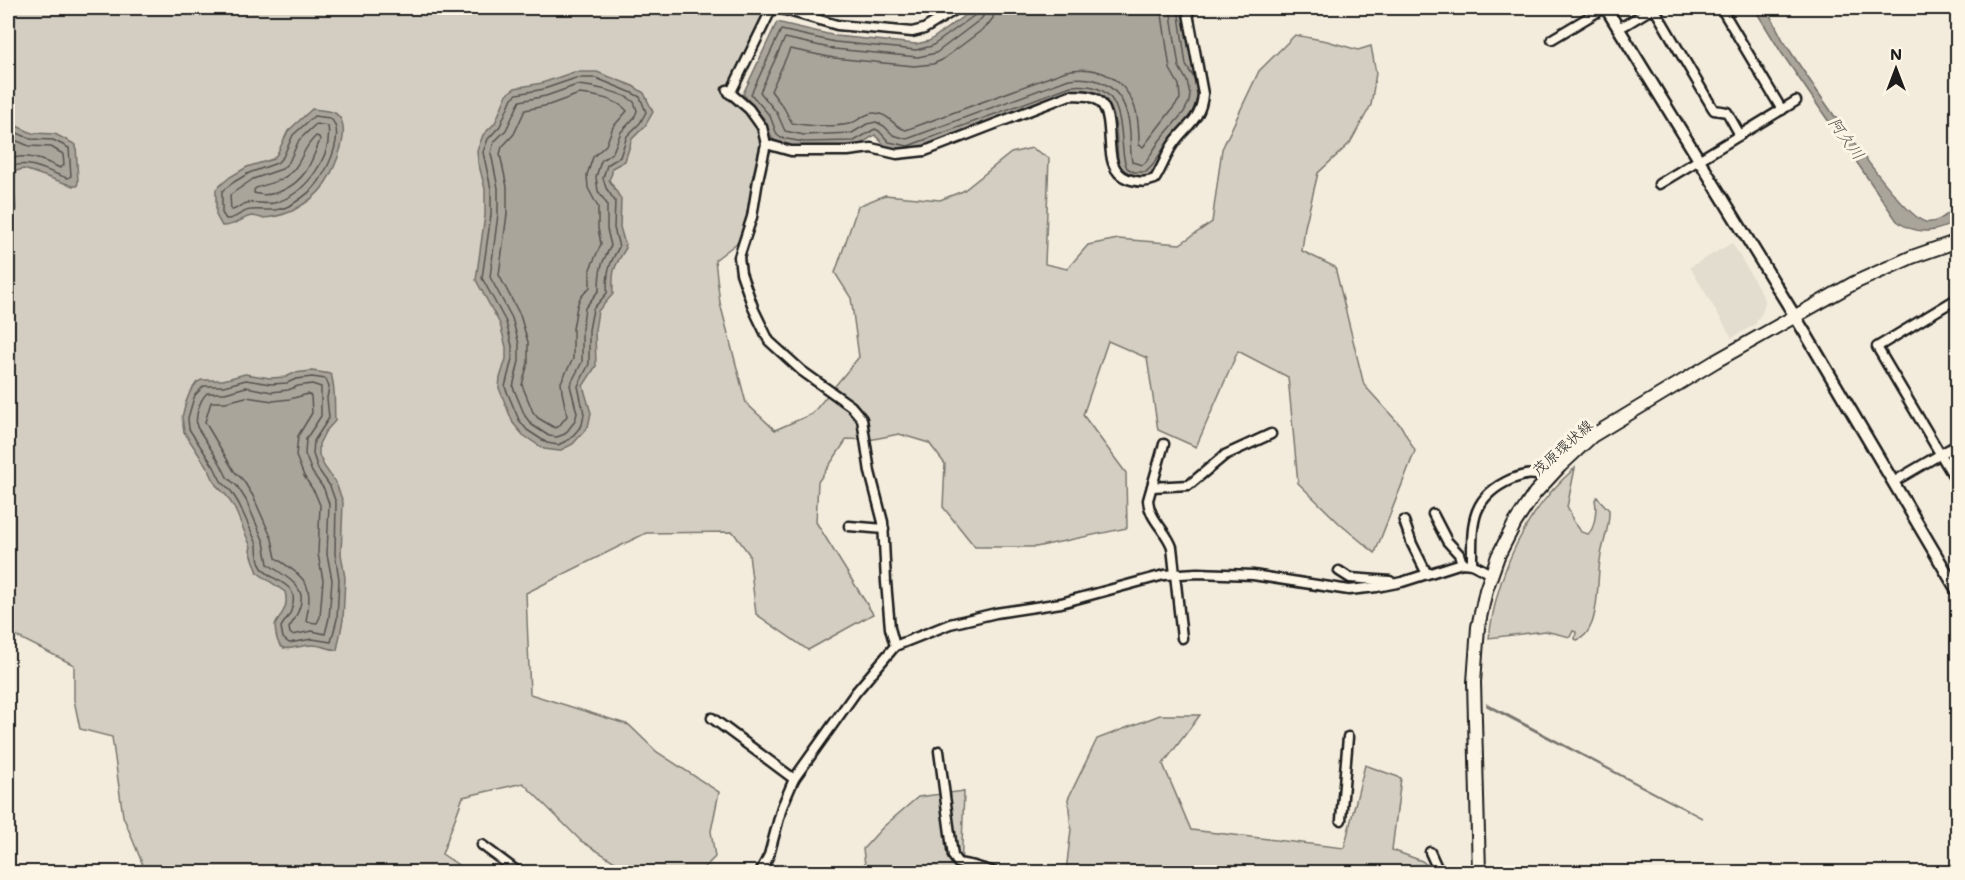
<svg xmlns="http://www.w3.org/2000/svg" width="1965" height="880" font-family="Mali,'Klee One',sans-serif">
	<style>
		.built { fill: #e3ddcf }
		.green { fill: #d3cec1; stroke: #78756e; stroke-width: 1.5 }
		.water { fill: #aaa59b; stroke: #716e68; stroke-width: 1.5 }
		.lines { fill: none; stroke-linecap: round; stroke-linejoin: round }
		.shore { stroke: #55534f; stroke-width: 1.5 }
		.minor-casing { stroke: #1c1c1c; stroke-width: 13 }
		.tertiary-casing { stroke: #1c1c1c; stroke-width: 15 }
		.secondary-casing { stroke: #1c1c1c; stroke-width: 16 }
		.minor { stroke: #fcf5e5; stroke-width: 8 }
		.tertiary { stroke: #fcf5e5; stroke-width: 10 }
		.secondary { stroke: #fcf5e5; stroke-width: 12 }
		.labels { text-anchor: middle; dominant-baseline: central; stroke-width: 6; stroke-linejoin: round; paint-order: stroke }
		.street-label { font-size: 15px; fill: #1c1c1c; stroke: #fcf5e5 }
		.water-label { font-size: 16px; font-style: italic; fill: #55534f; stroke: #fcf5e5 }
	</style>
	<rect width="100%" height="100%" fill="#f3ecdd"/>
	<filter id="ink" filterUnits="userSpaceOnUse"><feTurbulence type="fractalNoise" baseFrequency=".0167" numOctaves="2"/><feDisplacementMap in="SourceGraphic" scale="12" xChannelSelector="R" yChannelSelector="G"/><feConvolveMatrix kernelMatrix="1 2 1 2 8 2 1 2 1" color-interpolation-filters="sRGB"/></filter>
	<g filter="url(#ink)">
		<polygon class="built" points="1732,243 1761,292 1765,302 1762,313 1756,321 1757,323 1732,338 1690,267"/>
		<g class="green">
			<polygon points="8,8 754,8 764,13 724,95 737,105 752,119 761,131 763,145 753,201 742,239 715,260 720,303 746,403 775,430 812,414 859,357 851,298 835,273 858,206 885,195 940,200 963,191 1011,153 1032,148 1049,158 1045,264 1067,269 1088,245 1118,239 1180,244 1212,222 1222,149 1259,71 1295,35 1327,41 1358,50 1371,46 1376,73 1371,105 1350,143 1318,173 1305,227 1302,251 1335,267 1364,385 1401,426 1415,451 1375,553 1341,525 1298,483 1288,377 1238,351 1196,447 1158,430 1147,358 1108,341 1083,415 1126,473 1127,528 1036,547 975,547 943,507 945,464 929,443 899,434 869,440 847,439 818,482 816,522 873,614 808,650 756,614 749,554 733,532 646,533 526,593 530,694 629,725 657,752 719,792 711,831 715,857 700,872 631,872 581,841 523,783 463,797 442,854 469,872 148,872 145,870 123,816 112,737 80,729 74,700 74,665 10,633 8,630"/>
			<path d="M1575 468 1567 507C1571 513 1571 518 1574 522 1577 526 1579 527 1581 532L1588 534C1595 529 1597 509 1595 500L1597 497 1609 510C1610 528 1602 544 1600 561 1597 581 1599 604 1592 623 1589 631 1585 638 1577 640L1575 639 1576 632 1573 631 1570 637 1545 631 1489 638C1497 573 1525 511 1575 468Z"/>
			<polygon points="1487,704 1702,818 1487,706"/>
			<polygon points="1160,715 1200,715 1163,764 1191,830 1344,848 1365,765 1401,778 1392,850 1422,861 1435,872 1066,872 1071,829 1068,799 1097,739"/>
			<polygon points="964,791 961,872 866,872 863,849 883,827 918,797"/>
		</g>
		<g class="water">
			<path d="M975 8H1183L1192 64 1200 76 1202 107 1157 170C1154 173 1152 176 1149 177 1141 182 1124 175 1119 168 1114 132 1125 89 1073 92L909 153 886 147 875 135 856 147 803 148 779 143 772 138 765 120 743 94 777 22 836 36 916 44 929 41Z"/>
			<path d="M1754 8H1766C1772 18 1777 29 1783 40 1801 68 1900 217 1926 222 1938 224 1948 213 1957 206V220C1939 233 1916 236 1897 221L1781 52Z"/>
			<path d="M574 72H597L633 86 644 93 653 112 645 126 632 139 625 161 612 168V173L609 180 621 199 620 227 626 248C613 268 612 271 613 294L598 311 595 330 596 366 583 386 591 413 588 427 573 444 559 451 544 449 523 435 513 423 499 388 500 378 506 359V347L500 324 476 280 485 215V189L478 161 477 151 483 135 495 123 507 94 515 88 542 83Z"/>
			<path d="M312 109C319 110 329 110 335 113 355 126 334 170 324 185 318 195 303 205 292 211 283 215 271 218 261 218 258 217 255 216 252 216 242 217 237 226 222 226L216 215V189L230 177 247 167 273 159 277 154 288 131Z"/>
			<path d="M8 122 32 133 55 134 76 145 78 182 77 186H73L24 169 16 171C7 189 25 212 8 223Z"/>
			<path d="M312 371 331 374C336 389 334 405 335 421L325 432 319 444V455L324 466 336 483 343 502 341 554 345 578 343 620 337 650C329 649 320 645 313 645 291 645 277 661 275 625 282 613 289 607 285 592L258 573 250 550 251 547 234 507 226 495 216 485 209 470 184 432 182 417 186 402 190 392 197 382 202 380H223L245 374 270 378 286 377 294 373Z"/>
		</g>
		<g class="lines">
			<g class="shore">
				<path d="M978 8 975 15 932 46 916 50 835 42 781 30 751 94 770 116 777 135 781 138 804 142 854 141 875 129 879 131 889 142 908 146 1071 86C1112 82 1120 105 1122 141 1123 150 1123 160 1127 168L1134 172H1146L1152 166 1168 142"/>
				<path d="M985 8 984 15 981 19 936 53 918 57 834 49 785 38 760 92 777 113 785 131 804 135 852 133 867 124 876 122 884 126 893 135 907 139 1069 79C1097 75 1120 86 1127 114 1132 129 1129 146 1132 162L1142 165 1146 162 1160 140 1184 112 1189 102 1190 94 1187 81 1179 67 1170 8"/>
				<path d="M994 8 993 18 986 27 942 60 933 64 914 66 834 58 790 49 771 91 784 108 792 123C804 126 836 127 849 124 858 122 864 113 874 113 889 113 893 127 906 130L1066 71C1099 64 1126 79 1136 111 1139 122 1139 134 1139 145L1143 147 1180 99 1179 85 1170 69 1161 8"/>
				<polyline points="1178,8 1186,65 1194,78 1196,87"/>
				<path d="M576 78H596L630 92 640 97 646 112 640 123 627 136 620 157 607 165 603 178 606 188 615 201 614 228 619 247C608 266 607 271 607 293L593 309 589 330V364L578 386 584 414 582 425 570 439 558 445 547 443 527 430 519 420 505 387 512 359V346L506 322 482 278 491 215V189L483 152 488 139 500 126 512 98 517 94 544 89Z"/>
				<path d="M577 85C590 86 624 92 634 102 635 104 637 110 637 111L634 118 621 132 613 152 601 161 596 177 598 191 607 204V229L611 246C601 263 599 270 599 290L585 308 582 329V362L570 385 577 413 575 421 565 434 557 437 549 436 532 425 525 416 513 387 519 361V344L512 318 490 277 498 214V188L491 153 494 142 506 130 520 101 546 96Z"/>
				<path d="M579 94C593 95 618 99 627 111L613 127 606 145 593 157 587 175 588 188 598 207V228L601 244 590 269V287L580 298 577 306 573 329V359L561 382 562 392 567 416 559 426 555 428 538 418 533 412 522 385 528 363V342L520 315 499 275 507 214V187L500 154 502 147 514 134 525 110 549 105Z"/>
				<path d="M314 116 330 118C346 132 329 166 319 181 313 190 301 199 291 205 276 213 267 209 251 210 242 210 236 220 226 219L222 213V191L234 182 249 173 277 163 283 157 293 135Z"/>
				<path d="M316 124 328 126C333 157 305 195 274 203 265 205 256 201 247 203 240 204 237 210 231 210L230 195 253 179 282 169 289 162 299 140Z"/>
				<path d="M8 129 31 139 53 140 69 148 71 176 68 178C49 173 33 160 13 166L8 174"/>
				<path d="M316 136 319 137 320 140C316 150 312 162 306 171 295 187 273 199 254 193V190L256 188C270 183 285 181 295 168 304 156 303 148 316 136Z"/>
				<path d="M8 137 29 146 51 147 63 154 64 165 60 168C44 160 24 152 8 160"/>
				<path d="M312 377 326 379 329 387 327 398 329 418 314 441 313 454 318 469 330 486 336 503 335 554 339 579 337 619 331 642 312 639 289 643 283 638 281 627C284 621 289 617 291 611 302 581 273 584 262 568 258 562 257 551 257 544L239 504 231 491 221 481 214 467 189 429 188 418 192 404 195 395 204 386H224L246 380 271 384 287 383 296 379Z"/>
				<path d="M312 384 321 387V416L306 439 305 454 312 472 324 489 329 504 327 554 332 580 329 618 325 634 312 631 292 635 290 633 289 628C314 591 298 585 268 564L264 542 246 500 237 486 227 477 220 463 197 427C195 416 199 401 207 393H225L246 387 272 392 288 390 298 386Z"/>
				<path d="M308 394 311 396 312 413 298 436 296 456 304 476 315 493 320 505 318 554 323 580 320 617 317 623 308 622 306 620C315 582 304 578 276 558L272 539 253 496 243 480 234 471 205 422 211 402H226L246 397 273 401 290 399Z"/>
			</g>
			<g class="minor-casing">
				<g id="minor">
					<polyline points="778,8 837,25 912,32 924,29 958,8"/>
					<polyline points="1654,8 1712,107 1714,110 1727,112 1740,135"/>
					<polyline points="1721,8 1782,110"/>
					<polyline points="1617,27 1625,25 1653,8"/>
					<polyline points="1552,39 1604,8"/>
					<polyline points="727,90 749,109 762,127 766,144 758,180 752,217 739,257 741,273 754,310 769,341 802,371 851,406 862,419 870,472 883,522 886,582 890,628 895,646"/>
					<polyline points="730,94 772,8"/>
					<path d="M766 144 791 151H848L871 148 897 154 925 151 1070 95C1081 96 1093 94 1101 103 1118 123 1099 169 1128 179 1138 182 1145 183 1155 179 1161 169 1165 159 1170 149 1182 127 1201 123 1203 94L1187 8"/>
					<polyline points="1659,184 1796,101"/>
					<polyline points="1958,298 1877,347 1958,484"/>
					<path d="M1164 444 1148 500C1149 519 1166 530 1172 547L1182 638"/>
					<polyline points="1893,482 1958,444"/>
					<polyline points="1152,487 1189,485 1225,455 1271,434"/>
					<polyline points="1433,514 1447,541 1459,554 1462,563"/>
					<polyline points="1404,521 1412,544 1427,574"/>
					<polyline points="849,526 884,529"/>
					<path d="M1472 564C1472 524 1470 497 1512 479 1526 474 1533 472 1547 479"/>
					<polyline points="1339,571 1350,578 1390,581"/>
					<polyline points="712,718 794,779"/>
					<polyline points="939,751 953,856 958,863 974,866 994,872"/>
					<polyline points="1341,820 1348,737"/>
					<polyline points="482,845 518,872"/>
					<polyline points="1430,852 1439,872"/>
					<polyline points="760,872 769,855 782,807 794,779 856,692 895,646 950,624 996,613 1061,603 1164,575 1197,573 1253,575 1349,590 1377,587 1402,582 1462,563 1472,564 1491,574"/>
				</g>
			</g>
			<g class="tertiary-casing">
				<polyline id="tertiary" points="1606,8 1807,336 1958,592"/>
			</g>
			<g class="secondary-casing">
				<polyline id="secondary" points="1479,872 1474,682 1478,627 1486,590 1498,556 1515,523 1535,493 1560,466 1592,436 1716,361 1854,283 1912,257 1958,241"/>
			</g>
			<use href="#minor" class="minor"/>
			<use href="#tertiary" class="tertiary"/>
			<use href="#secondary" class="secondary"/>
		</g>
	</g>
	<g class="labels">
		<g class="street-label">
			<text transform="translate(1562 447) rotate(-42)">茂原環状線</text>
		</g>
		<g class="water-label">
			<text transform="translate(1847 138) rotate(54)">阿久川</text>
		</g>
	</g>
	<rect width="1965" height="880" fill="none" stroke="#fcf5e5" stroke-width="30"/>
	<rect x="15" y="15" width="1935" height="850" fill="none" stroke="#1c1c1c" stroke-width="2" filter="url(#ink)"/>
	<g transform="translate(1896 69)" stroke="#fcf5e5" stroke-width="4.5" paint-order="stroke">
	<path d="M0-4.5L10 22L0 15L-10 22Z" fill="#1c1c1c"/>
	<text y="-9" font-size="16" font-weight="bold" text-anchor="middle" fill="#1c1c1c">N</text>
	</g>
</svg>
